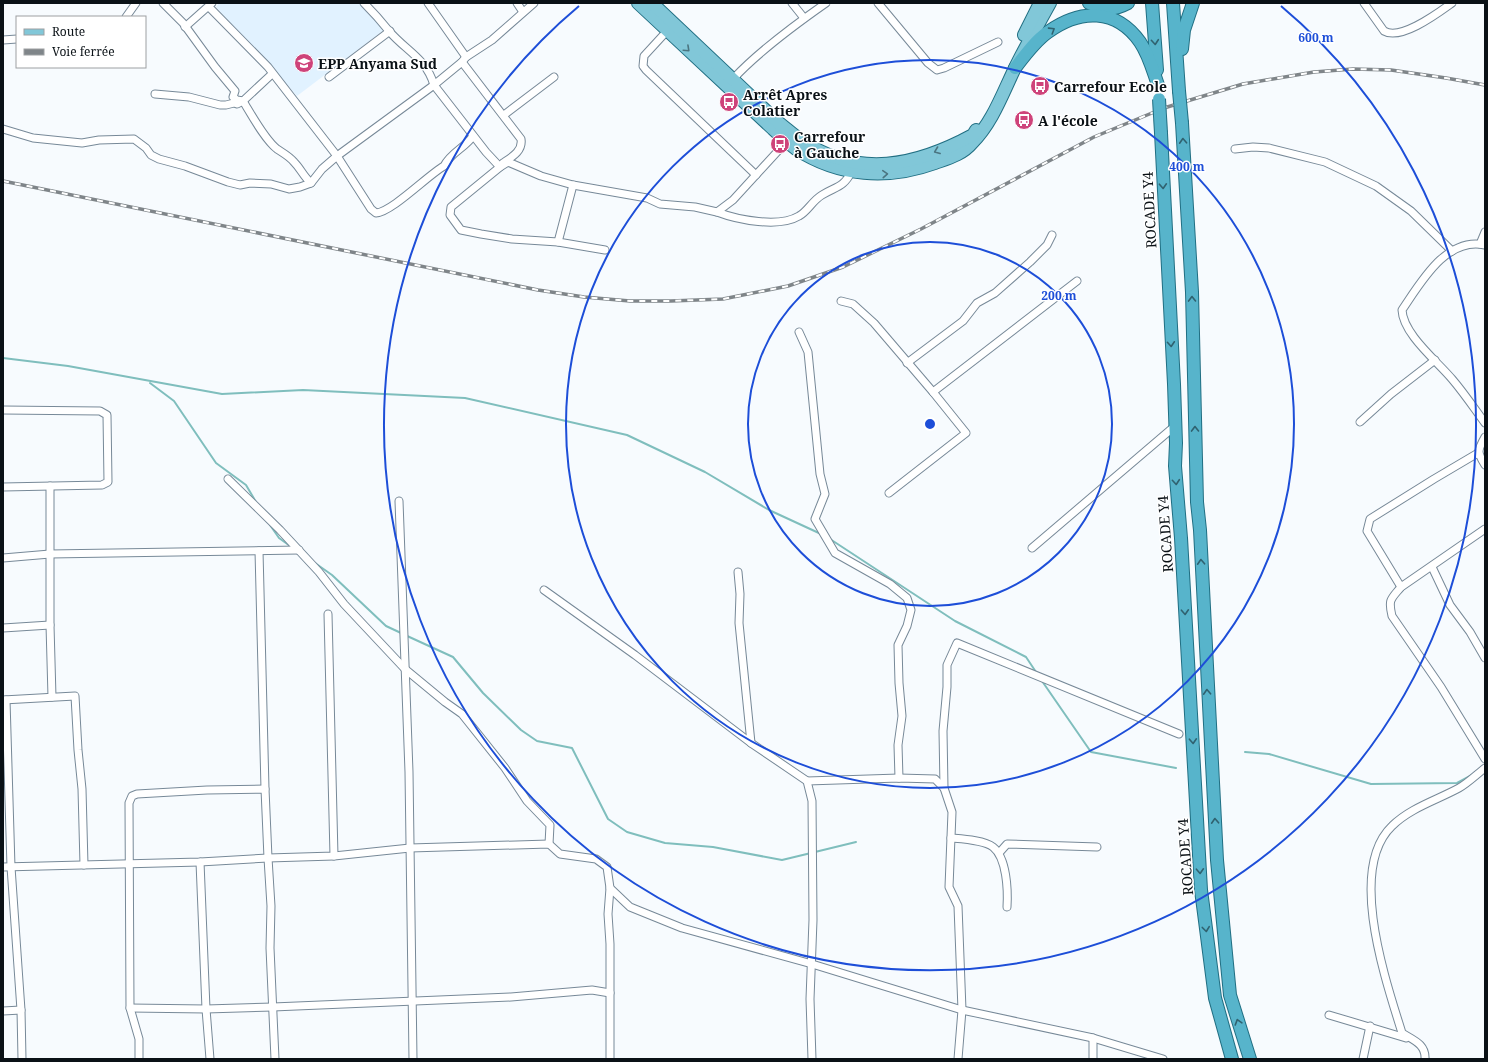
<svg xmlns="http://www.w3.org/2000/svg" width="1488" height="1062" font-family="'Noto Serif',serif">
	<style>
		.built { fill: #e1f2ff }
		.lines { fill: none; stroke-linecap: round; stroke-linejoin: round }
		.stream { stroke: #7fbebd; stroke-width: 2 }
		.minor-casing { stroke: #778998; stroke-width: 9 }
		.primary-casing { stroke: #216f83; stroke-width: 14 }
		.trunk-casing { stroke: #216f83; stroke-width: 14 }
		.minor { stroke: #fff; stroke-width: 7 }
		.primary { stroke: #81c7d8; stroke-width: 12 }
		.trunk { stroke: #57b4cb; stroke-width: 12 }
		.rail-casing { stroke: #7f8589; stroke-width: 3.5 }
		.rail { stroke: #fff; stroke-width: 2; stroke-dasharray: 6; stroke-linecap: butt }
		.trunk-bridge-casing { stroke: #216f83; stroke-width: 14; stroke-linecap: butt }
		.trunk-bridge { stroke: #57b4cb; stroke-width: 12 }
		.oneway { stroke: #306270 }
		.oneway2 { stroke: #4b7581 }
		.ring { fill: none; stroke: #1d4ed8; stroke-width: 2 }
		.labels { text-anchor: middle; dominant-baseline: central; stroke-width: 3; stroke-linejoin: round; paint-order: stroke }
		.poi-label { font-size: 14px; font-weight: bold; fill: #0a1116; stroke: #fff; text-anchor: start }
		.street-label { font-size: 14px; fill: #0a1116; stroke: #fff }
		.centre { fill: #1d4ed8; stroke: #fff; stroke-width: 2 }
		.ring-label { font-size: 12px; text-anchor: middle; font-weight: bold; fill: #1d4ed8; stroke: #fff; stroke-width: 3; stroke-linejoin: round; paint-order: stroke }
	</style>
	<rect width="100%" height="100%" fill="#f7fbfe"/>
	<polygon class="built" points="219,3 360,3 384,30 297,96 216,7"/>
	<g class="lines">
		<g class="stream">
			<polyline points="3,358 68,366 222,394 303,390 465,398 627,435 705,472 769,510 821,534"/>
			<polyline points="150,383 174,401 216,463 246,485 256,502"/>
			<polyline points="270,525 279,538 290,546"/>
			<polyline points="830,539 955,621 1026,657 1036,672"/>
			<polyline points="315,563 332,575 386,626 401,633"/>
			<polyline points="405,635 453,657 483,693 521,730 537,741 572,748 608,819 627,832 665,843 713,847 782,860 811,853"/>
			<polyline points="1042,681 1091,752 1176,768"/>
			<polyline points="1245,752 1269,754 1371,784 1457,783 1472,775"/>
			<polyline points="815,852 856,842"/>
		</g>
		<g class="minor-casing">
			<g id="minor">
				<polyline points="163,3 183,23 215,67 235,91 233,97 237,100 243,101"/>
				<path d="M364 3C373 12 381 21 389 31 406 51 426 58 434 85L486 152 500 167 508 162 541 176 573 185 647 198 660 204 695 207 717 212 733 200 788 140"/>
				<polyline points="428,3 466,57"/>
				<polyline points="517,3 523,12"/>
				<polyline points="792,3 804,18"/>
				<polyline points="878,3 928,63 937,70 944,68 998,42"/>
				<path d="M1364 3 1384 31C1401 41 1438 13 1452 3"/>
				<path d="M209 7 268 67 337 156 371 209 376 213C392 212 428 175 444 166 451 152 465 148 473 136"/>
				<polyline points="126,17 136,3"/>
				<polyline points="185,27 212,3"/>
				<polyline points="667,31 644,56 643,66 646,70 756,175"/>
				<polyline points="3,40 17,39"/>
				<path d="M462 62 521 139C523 151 512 157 503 163"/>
				<polyline points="329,77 390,31"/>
				<path d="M733 79C758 52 796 24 826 3"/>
				<polyline points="155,94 189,97 220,105 226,105 234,103 237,104 243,101 272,74"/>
				<path d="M243 101C251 114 265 140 277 149 283 153 289 156 294 162 301 169 303 176 311 183"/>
				<polyline points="504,115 554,77"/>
				<polyline points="3,129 33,138 82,143 99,140 134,139 146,148 151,155 159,159 185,166 228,182 240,185 250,183 271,184 289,189 300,187 311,183 322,169 337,156 434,85 462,62 466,57 492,40 534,3"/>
				<polyline points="1235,149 1253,147 1269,148 1325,162 1376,186 1411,211 1452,251"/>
				<polyline points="500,167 451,207 450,215 461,230 481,234 512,239 558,242 605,250"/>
				<path d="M717 212C738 220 779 228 799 216 808 211 812 201 822 195 837 186 843 188 852 171"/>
				<polyline points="558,242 573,185"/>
				<polyline points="1480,244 1485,232"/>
				<path d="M1485 245C1446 236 1420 284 1402 310 1403 334 1437 361 1452 379 1464 393 1474 408 1485 423"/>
				<polyline points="841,301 853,304 874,323 933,392 966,433 889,493"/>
				<polyline points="799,332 808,352 820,474 825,494 815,519 835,553 890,584 907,598 911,610 907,626 898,645 899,683 902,716 898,745 899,778"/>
				<polyline points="907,363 963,321 977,303 995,293 1030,262 1047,245 1052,235"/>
				<polyline points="933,392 1077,281"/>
				<polyline points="3,410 100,411 107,415 108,482 102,485 3,487"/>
				<polyline points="1360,422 1391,394 1435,360"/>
				<path d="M1485 437C1477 451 1477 452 1485 465"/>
				<polyline points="228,479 280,530 319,572 344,604 405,669 445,702 462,714 505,768 527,801 550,825 549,844"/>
				<polyline points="50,486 50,625 52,697"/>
				<polyline points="399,501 409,772 413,1059"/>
				<path d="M1485 529 1401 587C1391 599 1388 599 1392 616L1441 687 1485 759"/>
				<polyline points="1032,548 1175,426"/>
				<polyline points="259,551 265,789"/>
				<polyline points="3,558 50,554 299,550"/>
				<polyline points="1432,567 1450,605 1470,632 1485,658"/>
				<polyline points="738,572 740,594 739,623 751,743"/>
				<polyline points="1401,587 1367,531 1370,519 1434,479 1478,453"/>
				<polyline points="544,590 635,655 751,743 807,781 812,801 813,920 810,999 812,1059"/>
				<polyline points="328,614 334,856"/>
				<polyline points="3,628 50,625"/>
				<polyline points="3,700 75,696 78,750 82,789 84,865"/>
				<polyline points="6,700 11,867 21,1010 22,1059"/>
				<polyline points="807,781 899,778 935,779 944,788 952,812 949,887 958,906 962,1010 958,1059"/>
				<polyline points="944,788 943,731 947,687 947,665 957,643 1179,734"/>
				<path d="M951 838C963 839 984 840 993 847 1007 858 1008 891 1007 907"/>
				<polyline points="999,853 1007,844 1097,847"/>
				<polyline points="200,862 206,1009 210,1059"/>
				<polyline points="3,867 200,862 268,858 334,856 410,848 549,844 560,854 596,859 607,867 610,888 630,907 682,928 812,964 962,1010 1093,1038 1163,1059"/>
				<polyline points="610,888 608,914 610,944 610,1059"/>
				<polyline points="130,1008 206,1009 273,1007 511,997 592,990 610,993"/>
				<polyline points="3,1011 21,1010"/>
				<polyline points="1329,1015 1406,1038"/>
				<polyline points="1093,1038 1093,1059"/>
				<polyline points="139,1059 139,1039 130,1008 129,803 132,796 137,794 207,790 265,789 268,858 271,906 270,948 275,1059"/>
				<polyline points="1363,1059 1370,1026"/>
				<path d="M1425 1059C1426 1044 1413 1040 1402 1033 1386 981 1347 869 1392 826 1410 808 1437 800 1459 788 1468 783 1477 774 1485 768"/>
			</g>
		</g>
		<g class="primary-casing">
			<g id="primary">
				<path d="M638 3 773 129C780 136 788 143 796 149 839 177 888 180 935 163 949 158 963 154 972 143 992 123 1002 95 1014 70 1025 47 1038 25 1050 3"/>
				<path d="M652 3 779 123C786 128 793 135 801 140 858 179 916 166 973 135L976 130"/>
				<polyline points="1024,35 1040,3"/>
			</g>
		</g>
		<g class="trunk-casing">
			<g id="trunk">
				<path d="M1089 3C1105 10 1113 11 1128 3"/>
				<polyline points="1152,3 1157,70"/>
				<polyline points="1173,3 1179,91"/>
				<polyline points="1182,49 1184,30 1193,3"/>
				<path d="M1015 68C1025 55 1035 41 1048 32 1080 9 1116 8 1140 42 1149 55 1153 71 1158 85"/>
				<polyline points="1182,123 1192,292 1197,502 1200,530 1217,860 1230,995 1250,1059"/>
				<polyline points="1161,133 1174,384 1176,443 1175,466 1181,538 1201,890 1215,998 1232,1059"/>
			</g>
		</g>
		<use href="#minor" class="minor"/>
		<use href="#primary" class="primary"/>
		<use href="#trunk" class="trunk"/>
		<g class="rail-casing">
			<polyline id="rail" points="3,181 538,290 584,297 630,301 671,301 723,299 788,286 843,267 921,229 1094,137 1164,108 1243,84 1314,72 1353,69 1391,70 1446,78 1485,85"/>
		</g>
		<use href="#rail" class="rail"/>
		<g class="trunk-bridge-casing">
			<g id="trunk-bridge">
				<polyline points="1179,91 1182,123"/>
				<polyline points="1159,99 1161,133"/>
			</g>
		</g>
		<use href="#trunk-bridge" class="trunk-bridge"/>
	</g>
	<defs><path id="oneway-chevron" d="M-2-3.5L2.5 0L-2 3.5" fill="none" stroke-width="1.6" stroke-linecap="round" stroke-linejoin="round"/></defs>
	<g class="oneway">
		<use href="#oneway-chevron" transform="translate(1052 30) rotate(-32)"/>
		<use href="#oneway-chevron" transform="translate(1155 42) rotate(85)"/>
		<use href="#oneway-chevron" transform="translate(1183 141) rotate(-93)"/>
		<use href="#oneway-chevron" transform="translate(1163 186) rotate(87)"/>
		<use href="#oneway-chevron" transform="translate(1192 299) rotate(-91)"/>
		<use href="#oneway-chevron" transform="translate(1171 344) rotate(86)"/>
		<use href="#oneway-chevron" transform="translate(1195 429) rotate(-91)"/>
		<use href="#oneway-chevron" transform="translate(1176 482) rotate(85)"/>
		<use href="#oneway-chevron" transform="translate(1201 562) rotate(-93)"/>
		<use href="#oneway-chevron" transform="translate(1185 612) rotate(87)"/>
		<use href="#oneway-chevron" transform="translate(1207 692) rotate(-93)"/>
		<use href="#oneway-chevron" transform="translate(1193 741) rotate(87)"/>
		<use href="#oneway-chevron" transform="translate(1215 821) rotate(-93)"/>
		<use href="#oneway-chevron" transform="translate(1200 871) rotate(87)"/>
		<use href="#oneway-chevron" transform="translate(1206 929) rotate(83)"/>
		<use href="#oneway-chevron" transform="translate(1238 1022) rotate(-107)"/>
	</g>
	<g class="oneway2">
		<use href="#oneway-chevron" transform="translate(687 49) rotate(43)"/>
		<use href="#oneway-chevron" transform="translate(937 151) rotate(159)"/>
		<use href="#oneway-chevron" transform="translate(885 174) rotate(-4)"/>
	</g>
	<g class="ring">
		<circle cx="930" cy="424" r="182"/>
		<circle cx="930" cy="424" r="364"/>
		<path d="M1281 6A546 546 0 1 1 579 6"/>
	</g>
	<defs>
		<g id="school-disc" transform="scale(1)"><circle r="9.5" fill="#ce437a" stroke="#fff"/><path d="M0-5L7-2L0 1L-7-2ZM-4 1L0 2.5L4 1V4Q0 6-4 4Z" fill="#fff"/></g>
		<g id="bus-disc" transform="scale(1)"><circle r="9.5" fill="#ce437a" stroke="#fff"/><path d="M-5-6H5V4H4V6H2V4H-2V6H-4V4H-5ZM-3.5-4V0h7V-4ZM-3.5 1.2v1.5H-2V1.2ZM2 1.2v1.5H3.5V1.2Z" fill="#fff"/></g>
	</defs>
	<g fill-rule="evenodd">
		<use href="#school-disc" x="304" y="63"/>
		<use href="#bus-disc" x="1040" y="86"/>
		<use href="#bus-disc" x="729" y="102"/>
		<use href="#bus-disc" x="1024" y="120"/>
		<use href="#bus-disc" x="780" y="144"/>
	</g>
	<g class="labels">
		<g class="poi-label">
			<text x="318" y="63">EPP Anyama Sud</text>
			<text x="1054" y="86">Carrefour Ecole</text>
			<text x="743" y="94">Arrêt Apres<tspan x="743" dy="16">Colatier</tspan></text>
			<text x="1038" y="120">A l'école</text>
			<text x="794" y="136">Carrefour<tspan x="794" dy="16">à Gauche</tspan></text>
		</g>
		<g class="street-label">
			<text transform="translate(1149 210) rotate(-93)">ROCADE Y4</text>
			<text transform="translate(1165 534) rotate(-94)">ROCADE Y4</text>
			<text transform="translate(1185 857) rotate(-94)">ROCADE Y4</text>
		</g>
	</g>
	<circle cx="930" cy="424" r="6" class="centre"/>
	<g class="ring-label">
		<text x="1316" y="42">600 m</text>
		<text x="1187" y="171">400 m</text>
		<text x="1059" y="300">200 m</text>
	</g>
	<rect width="1488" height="1062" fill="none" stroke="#0a1116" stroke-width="8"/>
	<rect x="16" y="16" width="130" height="52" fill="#ffffff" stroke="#9da0a2"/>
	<rect x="24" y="29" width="20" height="6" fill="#81c7d8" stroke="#9da0a2"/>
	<text x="52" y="36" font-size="12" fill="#0a1116">Route</text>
	<rect x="24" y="49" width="20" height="6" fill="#7f8589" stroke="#9da0a2"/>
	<text x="52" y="56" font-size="12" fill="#0a1116">Voie ferrée</text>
</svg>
